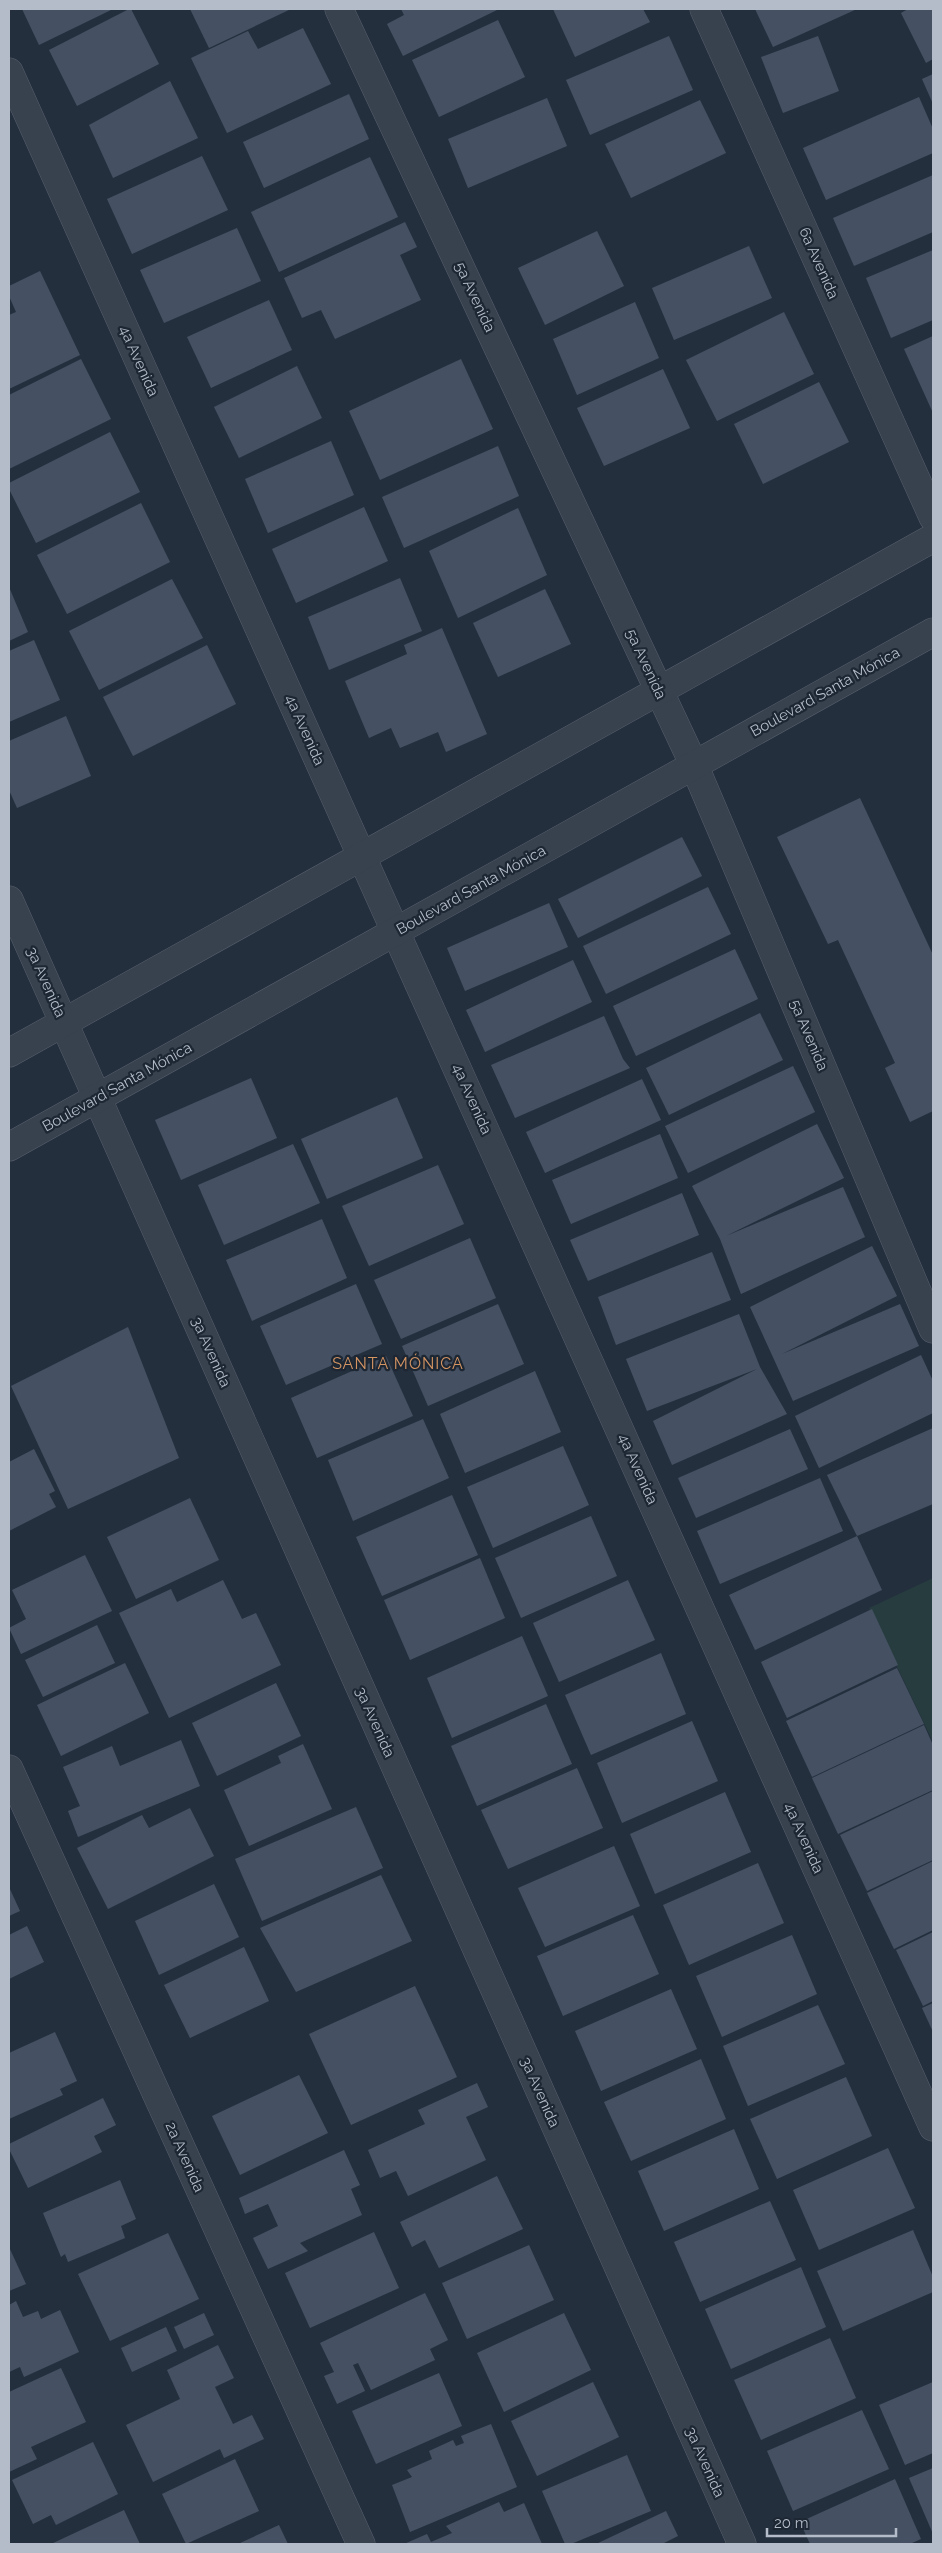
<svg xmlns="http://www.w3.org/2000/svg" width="942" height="2553" font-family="Raleway,sans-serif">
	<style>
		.green { fill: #263c3f }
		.building { fill: #455162 }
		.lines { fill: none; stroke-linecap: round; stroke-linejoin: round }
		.minor-casing { stroke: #565f6c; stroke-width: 29 }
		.minor { stroke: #38414e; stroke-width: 28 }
		.labels { text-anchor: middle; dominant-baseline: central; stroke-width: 4.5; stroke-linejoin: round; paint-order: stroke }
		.street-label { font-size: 15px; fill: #b4bcc9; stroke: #1d2633 }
		.neighbourhood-label { font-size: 16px; letter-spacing: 1px; fill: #d59563; stroke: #1d2633 }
	</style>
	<rect width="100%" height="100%" fill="#242f3e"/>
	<polygon class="green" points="933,1578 933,1742 869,1608"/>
	<g class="building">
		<polygon points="22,9 113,9 39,45"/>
		<polygon points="129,9 131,9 159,64 77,106 49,50"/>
		<polygon points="190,9 291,9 209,48"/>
		<polygon points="401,9 499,9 403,56 387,24 404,15"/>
		<polygon points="553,9 643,9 650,22 575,57"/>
		<polygon points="755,9 857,9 773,47"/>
		<polygon points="908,9 933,9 933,59 926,63 901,13"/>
		<polygon points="498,20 525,77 439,117 412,60"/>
		<polygon points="303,28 331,84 227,133 191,58 248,31 258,49"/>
		<polygon points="669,36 693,90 590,135 566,80"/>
		<polygon points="818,36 839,91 783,113 761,57"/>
		<polygon points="933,74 933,104 922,79"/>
		<polygon points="170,81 198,138 113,178 89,125"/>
		<polygon points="349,94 369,139 264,188 243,142"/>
		<polygon points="919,97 933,129 933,153 826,200 803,148"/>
		<polygon points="547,98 567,146 468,188 448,139"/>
		<polygon points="700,100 726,153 631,198 605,144"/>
		<polygon points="202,156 228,210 132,254 107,199"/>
		<polygon points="370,157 398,217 279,272 251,212"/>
		<polygon points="933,175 933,232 854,266 833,218"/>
		<polygon points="405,222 417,247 400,255 421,300 335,339 321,310 302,318 284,278"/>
		<polygon points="237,228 261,281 164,323 140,270"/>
		<polygon points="597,231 624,286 545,325 518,268"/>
		<polygon points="749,246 772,298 674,340 652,288"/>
		<polygon points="933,250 933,320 891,338 866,278"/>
		<polygon points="40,271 80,355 9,389 9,315 16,312 9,296 9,286"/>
		<polygon points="269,300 292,350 211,388 187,337"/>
		<polygon points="635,302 659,358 577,395 553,339"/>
		<polygon points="784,312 814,374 717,421 686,360"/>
		<polygon points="933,336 933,413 904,349"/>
		<polygon points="81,359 111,419 9,469 9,395"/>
		<polygon points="461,359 493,429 380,480 349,411"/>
		<polygon points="297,366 322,418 239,458 214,407"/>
		<polygon points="663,369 690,428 604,466 577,408"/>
		<polygon points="819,382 849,442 763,484 734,424"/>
		<polygon points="110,432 140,492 36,543 9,489 9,483"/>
		<polygon points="331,441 354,495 268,533 245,479"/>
		<polygon points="498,446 519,496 404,548 382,497"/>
		<polygon points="141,503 170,562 67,614 37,555"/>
		<polygon points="364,507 388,561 296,603 272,549"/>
		<polygon points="518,508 547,575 458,618 429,551"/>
		<polygon points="400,578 422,631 329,670 308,617"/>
		<polygon points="172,579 203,638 99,690 69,631"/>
		<polygon points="9,587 28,632 9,641"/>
		<polygon points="545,589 571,644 498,677 473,623"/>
		<polygon points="442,628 487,734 446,752 438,732 400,748 391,728 369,738 345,681 407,654 404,645"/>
		<polygon points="34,640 60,700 9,722 9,651"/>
		<polygon points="207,645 236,704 133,756 103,697"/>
		<polygon points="66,716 91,776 17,808 9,790 9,741"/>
		<polygon points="860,798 933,955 933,1111 910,1122 885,1068 895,1063 838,940 828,944 777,837"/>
		<polygon points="682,837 702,876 578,938 558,899"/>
		<polygon points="708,887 731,934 606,994 583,946"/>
		<polygon points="549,903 568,947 465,991 447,948"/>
		<polygon points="735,949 758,999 636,1056 613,1006"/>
		<polygon points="573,960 592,1002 485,1052 466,1010"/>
		<polygon points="760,1013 783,1060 669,1115 646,1068"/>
		<polygon points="604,1016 623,1059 630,1068 515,1118 491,1065"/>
		<polygon points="793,1066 815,1112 688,1173 665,1126"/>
		<polygon points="251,1078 277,1138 181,1180 155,1120"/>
		<polygon points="642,1079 661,1120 545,1173 526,1132"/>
		<polygon points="397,1097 423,1158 327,1199 301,1139"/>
		<polygon points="817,1124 844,1178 726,1236 843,1187 865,1237 741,1294 720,1239 692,1186"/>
		<polygon points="660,1134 678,1178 571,1224 552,1180"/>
		<polygon points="293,1144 320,1203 224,1245 198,1185"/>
		<polygon points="438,1165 464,1224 369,1266 342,1206"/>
		<polygon points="682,1193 699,1235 588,1281 570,1240"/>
		<polygon points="322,1219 347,1278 252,1321 226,1260"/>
		<polygon points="470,1238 496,1298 401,1339 374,1280"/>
		<polygon points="872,1246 897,1296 782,1354 900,1304 919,1346 793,1401 750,1307"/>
		<polygon points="712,1252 731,1300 616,1345 598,1297"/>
		<polygon points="356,1284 382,1344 286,1385 260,1326"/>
		<polygon points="498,1304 524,1364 428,1406 402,1346"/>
		<polygon points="739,1314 760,1367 787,1414 672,1465 653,1421 757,1369 647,1411 626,1359"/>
		<polygon points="128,1327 179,1458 68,1509 11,1386"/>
		<polygon points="921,1355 933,1381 933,1413 819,1468 795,1416"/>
		<polygon points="386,1356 413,1416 317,1458 291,1398"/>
		<polygon points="535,1371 561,1432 465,1473 440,1414"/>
		<polygon points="423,1419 449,1478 353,1521 328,1460"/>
		<polygon points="933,1428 933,1504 857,1536 827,1475"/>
		<polygon points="790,1429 808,1469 696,1518 678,1478"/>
		<polygon points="563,1446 589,1505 493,1548 467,1487"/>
		<polygon points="34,1449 55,1491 49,1494 56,1507 9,1531 9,1462"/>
		<polygon points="820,1478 843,1531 720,1584 697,1531"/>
		<polygon points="452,1495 478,1555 382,1596 356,1537"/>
		<polygon points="190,1498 219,1560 136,1599 107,1537"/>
		<polygon points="591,1516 617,1576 521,1618 495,1558"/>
		<polygon points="857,1536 882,1590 755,1650 729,1595"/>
		<polygon points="85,1555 112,1611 21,1654 9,1628 26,1619 12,1590"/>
		<polygon points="480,1558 505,1618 410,1660 384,1600"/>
		<polygon points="223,1580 242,1619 256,1613 281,1665 169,1718 119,1613 171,1589 177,1602"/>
		<polygon points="628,1580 655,1640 559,1682 533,1623"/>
		<polygon points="872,1609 898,1665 787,1718 761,1662"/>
		<polygon points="97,1625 115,1663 43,1697 25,1660"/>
		<polygon points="522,1636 548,1696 452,1738 427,1678"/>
		<polygon points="661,1653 686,1714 591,1755 565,1695"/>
		<polygon points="125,1663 149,1713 61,1756 37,1705"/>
		<polygon points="897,1668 924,1724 812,1777 786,1721"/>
		<polygon points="276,1683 301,1736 217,1776 192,1723"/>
		<polygon points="546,1704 572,1764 477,1806 451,1746"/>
		<polygon points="692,1721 718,1781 622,1823 597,1763"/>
		<polygon points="924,1725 933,1745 933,1790 838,1834 812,1778"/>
		<polygon points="181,1740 200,1786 78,1837 68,1811 80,1806 63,1767 112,1746 120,1766"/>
		<polygon points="303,1744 332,1809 249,1846 224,1790 281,1763 278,1756"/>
		<polygon points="577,1768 603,1828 508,1869 481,1810"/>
		<polygon points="933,1791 933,1860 867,1891 840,1835"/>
		<polygon points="725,1792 751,1852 655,1894 630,1834"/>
		<polygon points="356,1807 383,1868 262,1921 235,1859"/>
		<polygon points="190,1808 214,1856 108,1909 77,1848 142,1815 149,1828"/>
		<polygon points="614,1846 640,1906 545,1947 518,1888"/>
		<polygon points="933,1861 933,1930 894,1949 867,1893"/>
		<polygon points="758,1863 784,1923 689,1965 663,1905"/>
		<polygon points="381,1875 412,1941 296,1992 260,1928"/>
		<polygon points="214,1884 239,1937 159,1975 135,1921"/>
		<polygon points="9,1887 20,1911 9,1916"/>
		<polygon points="633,1915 659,1974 563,2016 537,1956"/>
		<polygon points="27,1926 44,1962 9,1979 9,1935"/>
		<polygon points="933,1932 933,2001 923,2006 896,1950"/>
		<polygon points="792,1935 817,1994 722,2037 696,1976"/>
		<polygon points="244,1947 269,2001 190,2038 164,1985"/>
		<polygon points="415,1986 457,2077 351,2125 309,2034"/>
		<polygon points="671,1989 697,2049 601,2091 575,2031"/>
		<polygon points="933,2003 933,2032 922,2008"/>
		<polygon points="818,2005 845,2064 748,2106 723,2046"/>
		<polygon points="55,2032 77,2081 60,2089 63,2095 9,2119 9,2053"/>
		<polygon points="701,2059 726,2119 631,2161 604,2102"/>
		<polygon points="299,2075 328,2133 240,2175 212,2116"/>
		<polygon points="846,2077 872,2136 777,2179 750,2119"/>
		<polygon points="477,2083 488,2107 466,2117 486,2160 408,2196 396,2171 380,2178 368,2150 425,2124 418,2110"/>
		<polygon points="103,2098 116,2125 94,2136 102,2152 28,2188 9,2149 9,2144"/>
		<polygon points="734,2129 759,2189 664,2231 638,2171"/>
		<polygon points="888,2148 915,2208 819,2250 793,2190"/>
		<polygon points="344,2150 360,2185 351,2189 362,2215 300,2243 308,2251 268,2269 253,2238 278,2226 268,2204 245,2214 239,2198"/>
		<polygon points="497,2176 523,2229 439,2268 425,2240 412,2247 400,2222"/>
		<polygon points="120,2180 136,2219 121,2226 125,2238 68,2262 65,2254 61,2257 43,2213"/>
		<polygon points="770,2201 796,2260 700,2302 674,2242"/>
		<polygon points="913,2230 933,2277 933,2292 843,2331 817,2271"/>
		<polygon points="374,2232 399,2288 310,2328 285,2273"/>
		<polygon points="168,2233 199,2299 110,2341 78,2274"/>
		<polygon points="529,2245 554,2300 467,2339 442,2283"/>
		<polygon points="9,2247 26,2284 9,2291"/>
		<polygon points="801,2267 826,2327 731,2369 705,2309"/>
		<polygon points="425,2293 448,2340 430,2349 435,2360 371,2390 358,2363 353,2365 365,2391 337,2404 324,2376 334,2372 320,2343"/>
		<polygon points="16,2301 23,2317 38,2311 41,2319 60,2310 79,2352 24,2377 20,2367 9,2372 9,2305"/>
		<polygon points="204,2313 214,2335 184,2349 174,2327"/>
		<polygon points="564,2313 591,2370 504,2412 477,2353"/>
		<polygon points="166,2327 177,2351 132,2372 121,2348"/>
		<polygon points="830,2338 856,2398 761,2440 734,2380"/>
		<polygon points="218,2345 234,2378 215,2387 233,2424 252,2415 264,2439 224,2458 220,2449 153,2482 126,2425 180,2399 167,2370"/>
		<polygon points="61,2368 86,2422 31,2447 37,2459 9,2472 9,2392"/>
		<polygon points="439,2373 462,2426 376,2464 352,2411"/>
		<polygon points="593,2382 619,2437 537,2476 511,2421"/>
		<polygon points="933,2382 933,2453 905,2465 879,2405"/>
		<polygon points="862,2410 889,2469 793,2511 767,2451"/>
		<polygon points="491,2424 517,2487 410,2532 392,2485 412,2477 407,2470 432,2459 429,2451 453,2440 456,2446 464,2443 461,2436"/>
		<polygon points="93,2442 118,2494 56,2525 51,2515 33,2524 12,2480"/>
		<polygon points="627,2455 651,2511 571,2544 565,2544 542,2491"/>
		<polygon points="235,2459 259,2511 186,2544 162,2494"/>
		<polygon points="933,2468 933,2534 909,2478"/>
		<polygon points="895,2479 921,2539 910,2544 810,2544 800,2522"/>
		<polygon points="499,2502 504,2512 524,2503 542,2544 404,2544 427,2534 431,2542 452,2533 446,2526"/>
		<polygon points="124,2510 140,2544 51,2544"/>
		<polygon points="666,2511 678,2536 662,2544 596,2544"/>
		<polygon points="279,2525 288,2544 238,2544"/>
	</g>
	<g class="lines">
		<g class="minor-casing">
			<g id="minor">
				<polyline points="339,9 694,765 933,1329"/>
				<polyline points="704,9 933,517"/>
				<polyline points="9,72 933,2127"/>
				<polyline points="9,900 742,2544"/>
				<polyline points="9,1053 933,538"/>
				<polyline points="9,1147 933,632"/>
				<polyline points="9,1769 361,2544"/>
			</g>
		</g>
		<use href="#minor" class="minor"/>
	</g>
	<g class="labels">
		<g class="street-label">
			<text transform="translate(819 263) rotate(66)">6a Avenida</text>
			<text transform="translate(475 297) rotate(65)">5a Avenida</text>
			<text transform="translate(139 361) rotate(66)">4a Avenida</text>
			<text transform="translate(646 664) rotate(65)">5a Avenida</text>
			<text transform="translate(825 692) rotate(-29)">Boulevard Santa Mónica</text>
			<text transform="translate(305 730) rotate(66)">4a Avenida</text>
			<text transform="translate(471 890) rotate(-29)">Boulevard Santa Mónica</text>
			<text transform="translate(46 982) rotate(66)">3a Avenida</text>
			<text transform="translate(809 1035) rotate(67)">5a Avenida</text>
			<text transform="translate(117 1087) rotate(-29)">Boulevard Santa Mónica</text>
			<text transform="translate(472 1099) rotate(66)">4a Avenida</text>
			<text transform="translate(211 1352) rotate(66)">3a Avenida</text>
			<text transform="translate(638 1469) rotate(66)">4a Avenida</text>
			<text transform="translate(375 1722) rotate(66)">3a Avenida</text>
			<text transform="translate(804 1838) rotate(66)">4a Avenida</text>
			<text transform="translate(540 2092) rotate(66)">3a Avenida</text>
			<text transform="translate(185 2157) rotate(66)">2a Avenida</text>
			<text transform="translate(705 2462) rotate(66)">3a Avenida</text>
		</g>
		<g class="neighbourhood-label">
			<text x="398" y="1363">SANTA MÓNICA</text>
		</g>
	</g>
	<rect width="942" height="2553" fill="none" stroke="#b4bcc9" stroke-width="20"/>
	<path d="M767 2528v8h129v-8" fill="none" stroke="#b4bcc9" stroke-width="2.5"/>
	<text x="774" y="2528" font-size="15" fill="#b4bcc9" stroke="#1d2633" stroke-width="4" paint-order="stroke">20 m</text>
</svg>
